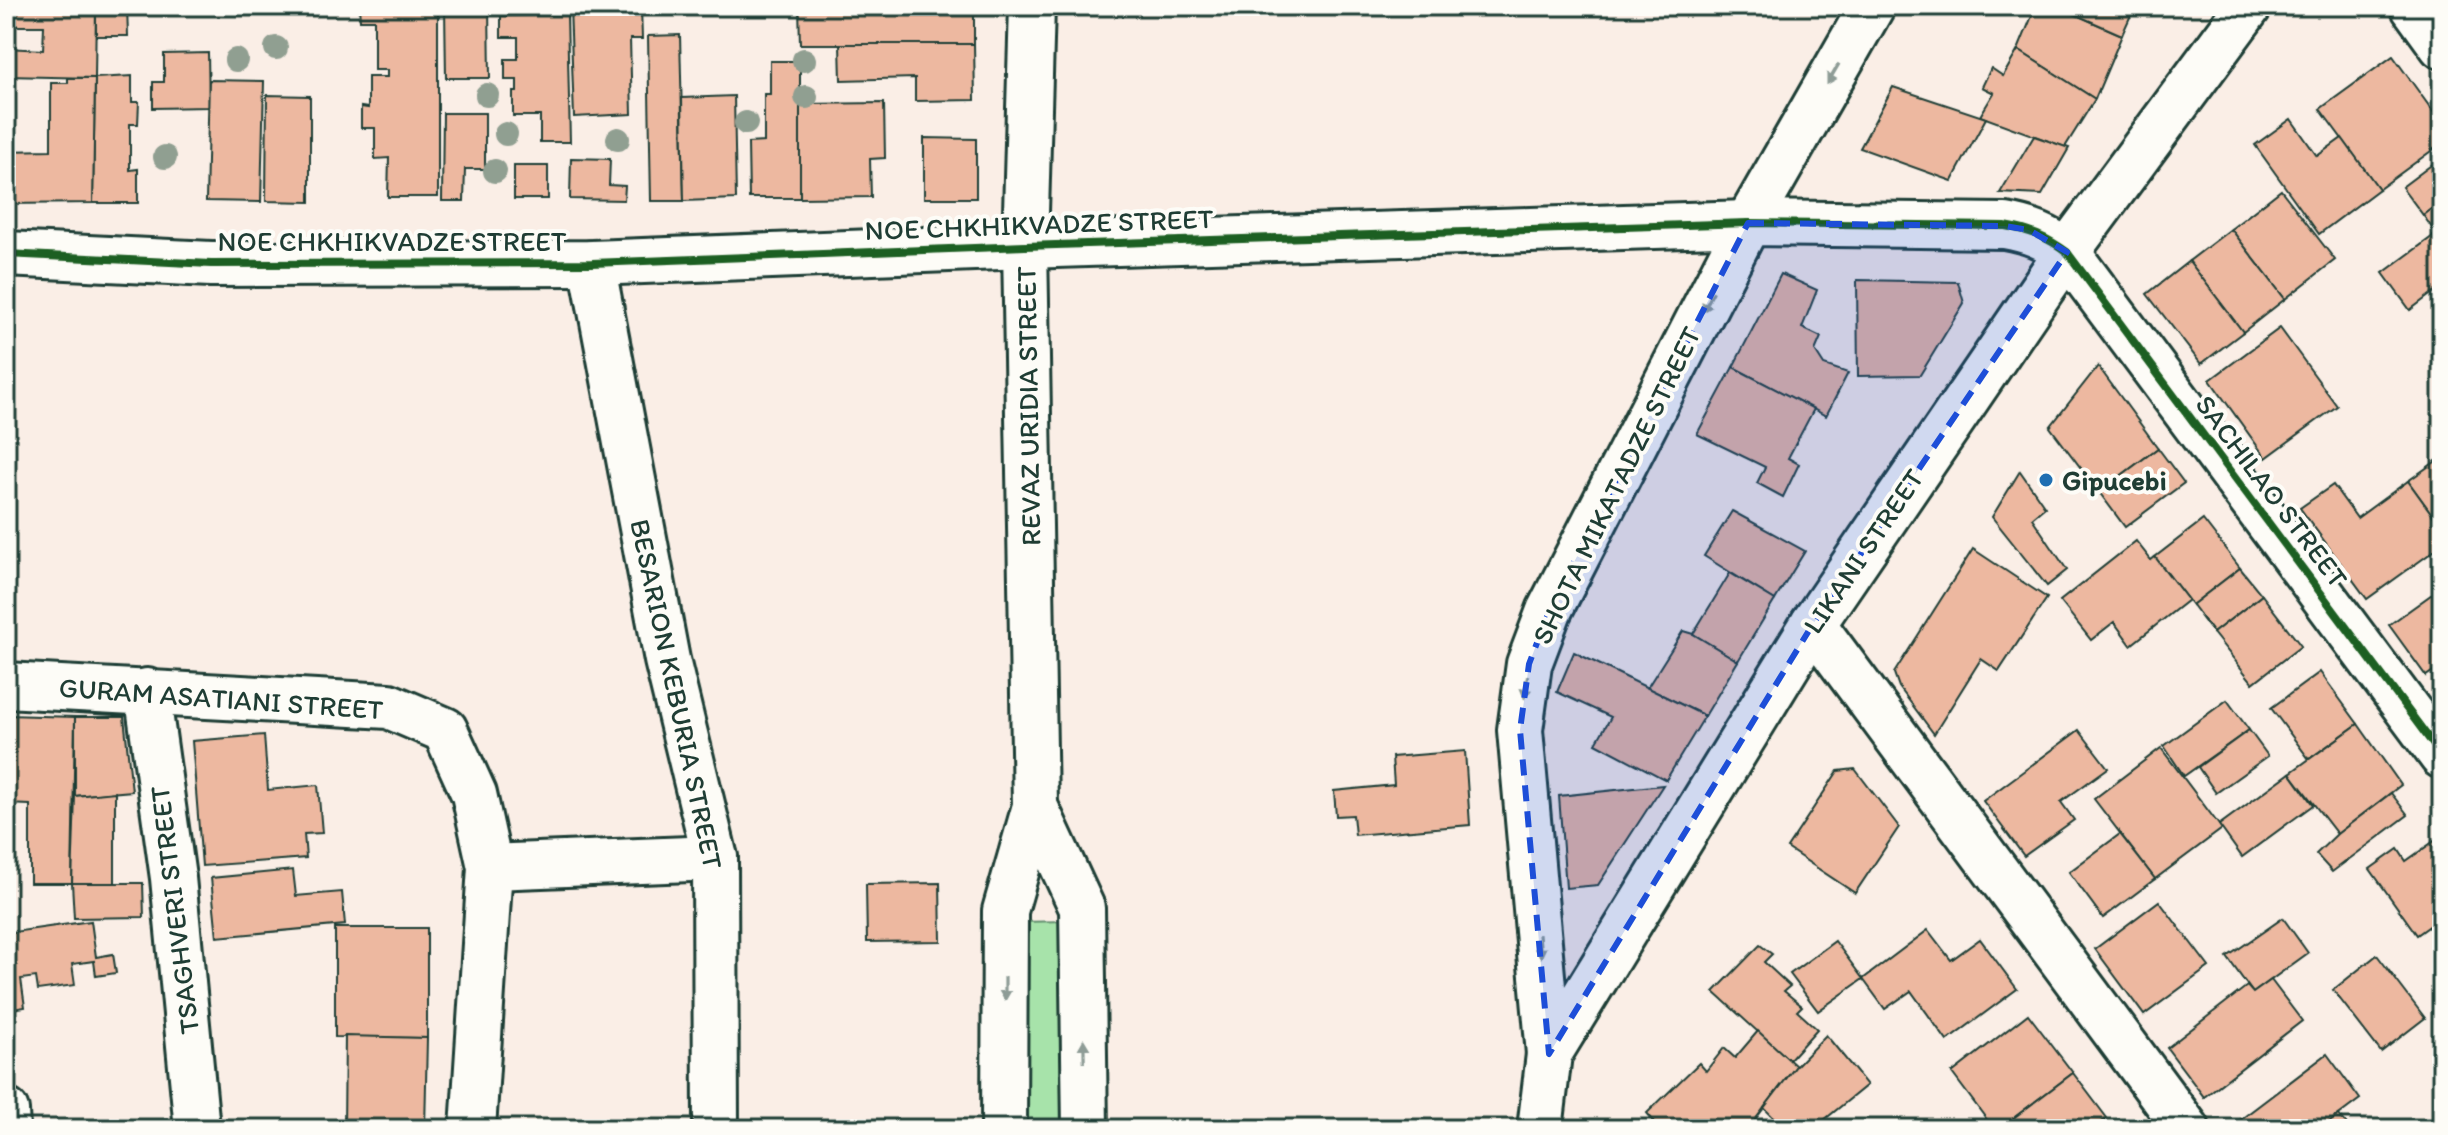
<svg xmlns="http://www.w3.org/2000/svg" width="2448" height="1135" font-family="Itim,sans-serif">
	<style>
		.green { fill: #a7e3aa; stroke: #63906f; stroke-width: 2 }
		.building { fill: #edb8a0; stroke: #1f3d34; stroke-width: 2 }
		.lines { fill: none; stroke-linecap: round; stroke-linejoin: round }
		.minor-casing { stroke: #1f3d34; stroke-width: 50 }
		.minor { stroke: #fdfcf7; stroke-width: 44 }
		.cycleway-casing { stroke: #fdfcf7; stroke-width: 13 }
		.cycleway { stroke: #1b5e20; stroke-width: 8 }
		.tree { fill: #909f91 }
		.oneway { fill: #8e9c96 }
		.marked { fill: #1d4ed8; fill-opacity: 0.2; stroke: #1d4ed8; stroke-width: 6; stroke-dasharray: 16 10; stroke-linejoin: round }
		.poi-dot { fill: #1f6fb2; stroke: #fdfcf7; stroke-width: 3 }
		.labels { text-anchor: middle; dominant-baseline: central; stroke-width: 8; stroke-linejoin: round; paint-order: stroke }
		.street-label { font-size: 28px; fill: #1f3d34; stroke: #fdfcf7 }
		.poi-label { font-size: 28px; font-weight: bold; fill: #1f3d34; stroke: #fdfcf7; text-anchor: start }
	</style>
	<rect width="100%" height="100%" fill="#faeee6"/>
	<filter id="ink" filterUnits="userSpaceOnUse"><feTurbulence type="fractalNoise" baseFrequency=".0125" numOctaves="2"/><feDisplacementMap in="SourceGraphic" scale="16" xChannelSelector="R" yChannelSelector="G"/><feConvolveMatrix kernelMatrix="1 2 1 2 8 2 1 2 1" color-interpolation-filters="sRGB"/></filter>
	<g filter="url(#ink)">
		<polygon class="green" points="1067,921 1063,1129 1020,1129 1021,922"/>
		<g class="building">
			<polygon points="6,6 96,6 95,78 6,76 6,48 43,50 44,26 16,26 16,13 6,13"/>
			<polygon points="96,6 127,6 128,36 96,36"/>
			<rect x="175" y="6" width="40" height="3"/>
			<polygon points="359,6 438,6 438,197 388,197 389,158 375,159 375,128 361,128 361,107 368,108 368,77 387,77 387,70 374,70 374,20 360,20"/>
			<polygon points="445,6 489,6 490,78 446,78"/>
			<polygon points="570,6 641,6 642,39 630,39 632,114 574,117"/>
			<polygon points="799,6 974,6 974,44 800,44"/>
			<polygon points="2036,6 2056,6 2122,35 2095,99 2018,50"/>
			<polygon points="2056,6 2135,6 2122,35"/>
			<polygon points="567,14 570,142 540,142 540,116 513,116 513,92 517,92 517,80 505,80 505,59 518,59 518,37 501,37 501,16"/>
			<polygon points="680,35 684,201 651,201 648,36"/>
			<polygon points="840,44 974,44 975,100 915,101 915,78 841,80"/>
			<polygon points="2018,50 2095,99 2065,147 1980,116 1994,93 1982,87 1991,68 2003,76"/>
			<polygon points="208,53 209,107 153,108 153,82 164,82 164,54"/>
			<polygon points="2393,56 2442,124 2442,143 2379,189 2320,109"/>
			<polygon points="770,61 800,61 800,198 749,198 748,143 764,142 764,94 770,94"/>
			<polygon points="132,76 132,102 139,102 138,124 130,124 130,170 138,169 138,203 93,203 95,78"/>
			<polygon points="68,78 95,78 93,203 6,204 6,151 51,150 51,83 68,83"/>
			<polygon points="209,80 264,81 261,202 206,201"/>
			<polygon points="1893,87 1986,118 1952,181 1860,148"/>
			<polygon points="267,95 310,96 310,202 266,201"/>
			<polygon points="734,96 736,199 684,201 682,98"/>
			<polygon points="884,103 885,158 870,159 871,197 800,198 800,104"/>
			<polygon points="443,113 485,113 485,169 465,169 464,201 442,201"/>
			<polygon points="2291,119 2317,156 2342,138 2379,189 2319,234 2255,145"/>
			<polygon points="2034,136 2069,148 2042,195 2000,193"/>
			<polygon points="924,138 976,139 976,198 924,198"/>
			<polygon points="2442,157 2442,201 2423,215 2402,187"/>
			<polygon points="571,158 610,159 609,185 625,186 624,200 570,199"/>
			<rect x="514" y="166" width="34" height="33"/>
			<polygon points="2281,190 2335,260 2285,299 2231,229"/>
			<polygon points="2442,201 2442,242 2423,215"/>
			<polygon points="2231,229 2285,299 2243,332 2189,261"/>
			<polygon points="2436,234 2442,242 2442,286 2410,310 2383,273"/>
			<polygon points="2189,261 2243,332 2201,364 2147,294"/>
			<polygon points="1781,274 1817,290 1802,328 1821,337 1815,351 1824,365 1848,373 1826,416 1733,367"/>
			<polygon points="1857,280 1958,282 1964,303 1920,375 1858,376"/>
			<polygon points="2280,328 2337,406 2266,458 2210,380"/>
			<polygon points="2098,366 2158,448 2099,492 2050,427"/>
			<polygon points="1733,367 1814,409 1788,458 1799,464 1783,497 1757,483 1765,467 1697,434"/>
			<polygon points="2158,448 2184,483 2125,527 2099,492"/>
			<polygon points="2442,457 2442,528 2408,481"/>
			<polygon points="2020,471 2045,507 2032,518 2067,570 2047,586 1992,517"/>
			<polygon points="2408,481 2442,528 2442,545 2367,599 2300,508 2333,485 2357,518"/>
			<polygon points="1732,511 1805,551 1775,600 1704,556"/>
			<polygon points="2203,520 2240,568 2192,605 2155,557"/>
			<polygon points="2136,541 2151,560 2155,557 2188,600 2131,645 2114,622 2091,640 2060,601"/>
			<polygon points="1973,549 2047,598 1999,671 1981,659 1934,734 1899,687 1894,673"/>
			<polygon points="2240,568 2262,595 2213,633 2192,605"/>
			<polygon points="1730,573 1775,600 1738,661 1693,634"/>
			<polygon points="2442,587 2442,665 2426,676 2389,625"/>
			<polygon points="2262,595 2301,646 2253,683 2213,633"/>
			<polygon points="1683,631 1693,634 1738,661 1705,716 1647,688"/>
			<polygon points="1574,652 1705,716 1666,780 1596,743 1611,717 1557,692"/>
			<polygon points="2320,672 2358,724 2309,759 2271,708"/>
			<polygon points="2227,700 2249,730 2184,776 2164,746"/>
			<polygon points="6,715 75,717 72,883 30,883 30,805 6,804"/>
			<polygon points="75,717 124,717 132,791 75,796"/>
			<polygon points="2358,724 2401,785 2337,834 2290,773"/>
			<polygon points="2079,730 2108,768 2061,802 2074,820 2024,856 1983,801"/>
			<polygon points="2249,730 2268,756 2216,793 2198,767"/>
			<polygon points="264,735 268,790 318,785 322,833 304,834 306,858 202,866 192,741"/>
			<polygon points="2161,748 2222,829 2155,879 2094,799"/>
			<polygon points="1465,751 1470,825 1355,835 1353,815 1336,816 1334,791 1394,785 1392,757"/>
			<polygon points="1855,769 1899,827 1855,893 1787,848 1838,771"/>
			<polygon points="2290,773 2313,805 2242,857 2219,825"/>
			<polygon points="1663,785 1598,885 1566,888 1559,796"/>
			<polygon points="115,792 115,883 72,883 75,796"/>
			<polygon points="2391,793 2408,815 2332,872 2316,854 2337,834"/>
			<polygon points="2120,834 2155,879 2103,918 2069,872"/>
			<polygon points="2440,837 2442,840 2442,917 2417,935 2370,869 2398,849 2406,861"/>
			<polygon points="293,870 296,896 342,892 345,925 217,937 211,878"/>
			<polygon points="72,883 143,883 144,917 74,918"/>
			<polygon points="940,883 941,941 867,942 866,884"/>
			<polygon points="2159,901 2209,967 2144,1015 2095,949"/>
			<polygon points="2442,917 2442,935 2433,924"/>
			<polygon points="2283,918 2308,953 2253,993 2227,957"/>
			<polygon points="91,921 96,957 113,954 116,973 96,976 94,961 72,964 75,985 38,990 36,977 21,979 25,1007 6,1010 6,933"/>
			<polygon points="335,928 427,928 427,1038 335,1037"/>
			<polygon points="1928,930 1951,960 1980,939 2017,989 1947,1041 1911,991 1885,1009 1863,979"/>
			<polygon points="1835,941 1863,979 1818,1011 1790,974"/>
			<polygon points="1760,945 1772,954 1764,962 1790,986 1784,991 1802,1006 1797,1011 1817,1029 1789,1060 1714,992"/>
			<polygon points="2377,955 2425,1018 2381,1052 2333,990"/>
			<polygon points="2271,980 2302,1021 2204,1097 2167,1048 2247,986 2253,993"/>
			<polygon points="2028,1014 2073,1073 1999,1129 1994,1129 1952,1073"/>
			<polygon points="1758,1031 1796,1066 1748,1129 1660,1129 1647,1113 1699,1063 1706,1071 1724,1048 1735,1058"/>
			<polygon points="1826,1035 1867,1085 1813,1129 1785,1129 1764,1108 1796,1066"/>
			<polygon points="345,1036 427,1038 425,1129 344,1129"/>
			<polygon points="2327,1054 2360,1099 2320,1129 2228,1129"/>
			<polygon points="2073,1073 2107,1118 2093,1129 1999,1129"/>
			<polygon points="2339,1115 2350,1129 2320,1129 2327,1124"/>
			<polygon points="1824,1120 1832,1129 1813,1129"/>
		</g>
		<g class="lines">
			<g class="minor-casing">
				<g id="minor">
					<polyline points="2413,6 2442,46"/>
					<path d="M6 254 211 264 592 263 1025 246 1748 223 2005 226C2029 230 2047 237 2067 252L2442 756"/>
					<polyline points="592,263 667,660 715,858 716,1129"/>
					<polyline points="1813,624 2187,1129"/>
					<polyline points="6,685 389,706 445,730 474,794 490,867 473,1129"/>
					<polyline points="147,691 173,878 197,1129"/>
					<polyline points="1035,806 1082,908 1085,1129"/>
					<polyline points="490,867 715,858"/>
					<polyline points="1549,1054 1520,730 1529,664 1549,611 1748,223 1872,6"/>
					<polyline points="6,1111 7,1129"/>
					<polyline points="1004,1129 1005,911 1035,806 1025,246 1032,6"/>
					<polyline points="1540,1129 1549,1054 1813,624 2067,252 2249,6"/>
				</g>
			</g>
			<use href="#minor" class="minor"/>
			<g class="cycleway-casing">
				<path id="cycleway" d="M6 254 211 264 592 263 1025 246 1748 223 2005 226C2029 230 2047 237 2067 252L2442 756"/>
			</g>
			<use href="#cycleway" class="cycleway"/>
		</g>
		<g class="tree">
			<circle cx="276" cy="48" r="12"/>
			<circle cx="236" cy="60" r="12"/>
			<circle cx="804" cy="60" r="12"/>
			<circle cx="487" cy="95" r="12"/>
			<circle cx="806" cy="97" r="12"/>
			<circle cx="746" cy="123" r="12"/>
			<circle cx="506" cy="134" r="12"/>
			<circle cx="618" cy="139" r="12"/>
			<circle cx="165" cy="157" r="12"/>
			<circle cx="495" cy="171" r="12"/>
		</g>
		<defs><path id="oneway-solid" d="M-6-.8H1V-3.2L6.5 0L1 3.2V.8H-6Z" transform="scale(2)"/></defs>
		<g class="oneway">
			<use href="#oneway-solid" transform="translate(1833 74) rotate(120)"/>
			<use href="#oneway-solid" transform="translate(1708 302) rotate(117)"/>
			<use href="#oneway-solid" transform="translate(1526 687) rotate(98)"/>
			<use href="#oneway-solid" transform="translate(1540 946) rotate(85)"/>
			<use href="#oneway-solid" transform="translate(1005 989) rotate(90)"/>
			<use href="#oneway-solid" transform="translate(1084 1051) rotate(-91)"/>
		</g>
	</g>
	<path class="marked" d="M1748 223 2005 226 2029 230 2067 252 1813 624 1549 1054 1520 730 1529 664 1549 611Z"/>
	<circle class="poi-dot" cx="2046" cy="480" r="8"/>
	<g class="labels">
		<g class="street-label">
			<text transform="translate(1039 224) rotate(-2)">NOE CHKHIKVADZE STREET</text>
			<text x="392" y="241">NOE CHKHIKVADZE STREET</text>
			<text transform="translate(1028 406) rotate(-91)">REVAZ URIDIA STREET</text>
			<text transform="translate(1616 485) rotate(-64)">SHOTA MIKATADZE STREET</text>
			<text transform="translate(2272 491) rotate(53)">SACHILAO STREET</text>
			<text transform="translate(1863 551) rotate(-56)">LIKANI STREET</text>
			<text transform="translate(677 694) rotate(78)">BESARION KEBURIA STREET</text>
			<text transform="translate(221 698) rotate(4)">GURAM ASATIANI STREET</text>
			<text transform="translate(174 910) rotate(-97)">TSAGHVERI STREET</text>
		</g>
		<g class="poi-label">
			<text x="2062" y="480">Gipucebi</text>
		</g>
	</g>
	<rect width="2448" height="1135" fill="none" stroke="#fdfcf7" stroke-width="32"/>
	<rect x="16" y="16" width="2416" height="1103" fill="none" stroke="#1f3d34" stroke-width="3" filter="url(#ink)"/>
</svg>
